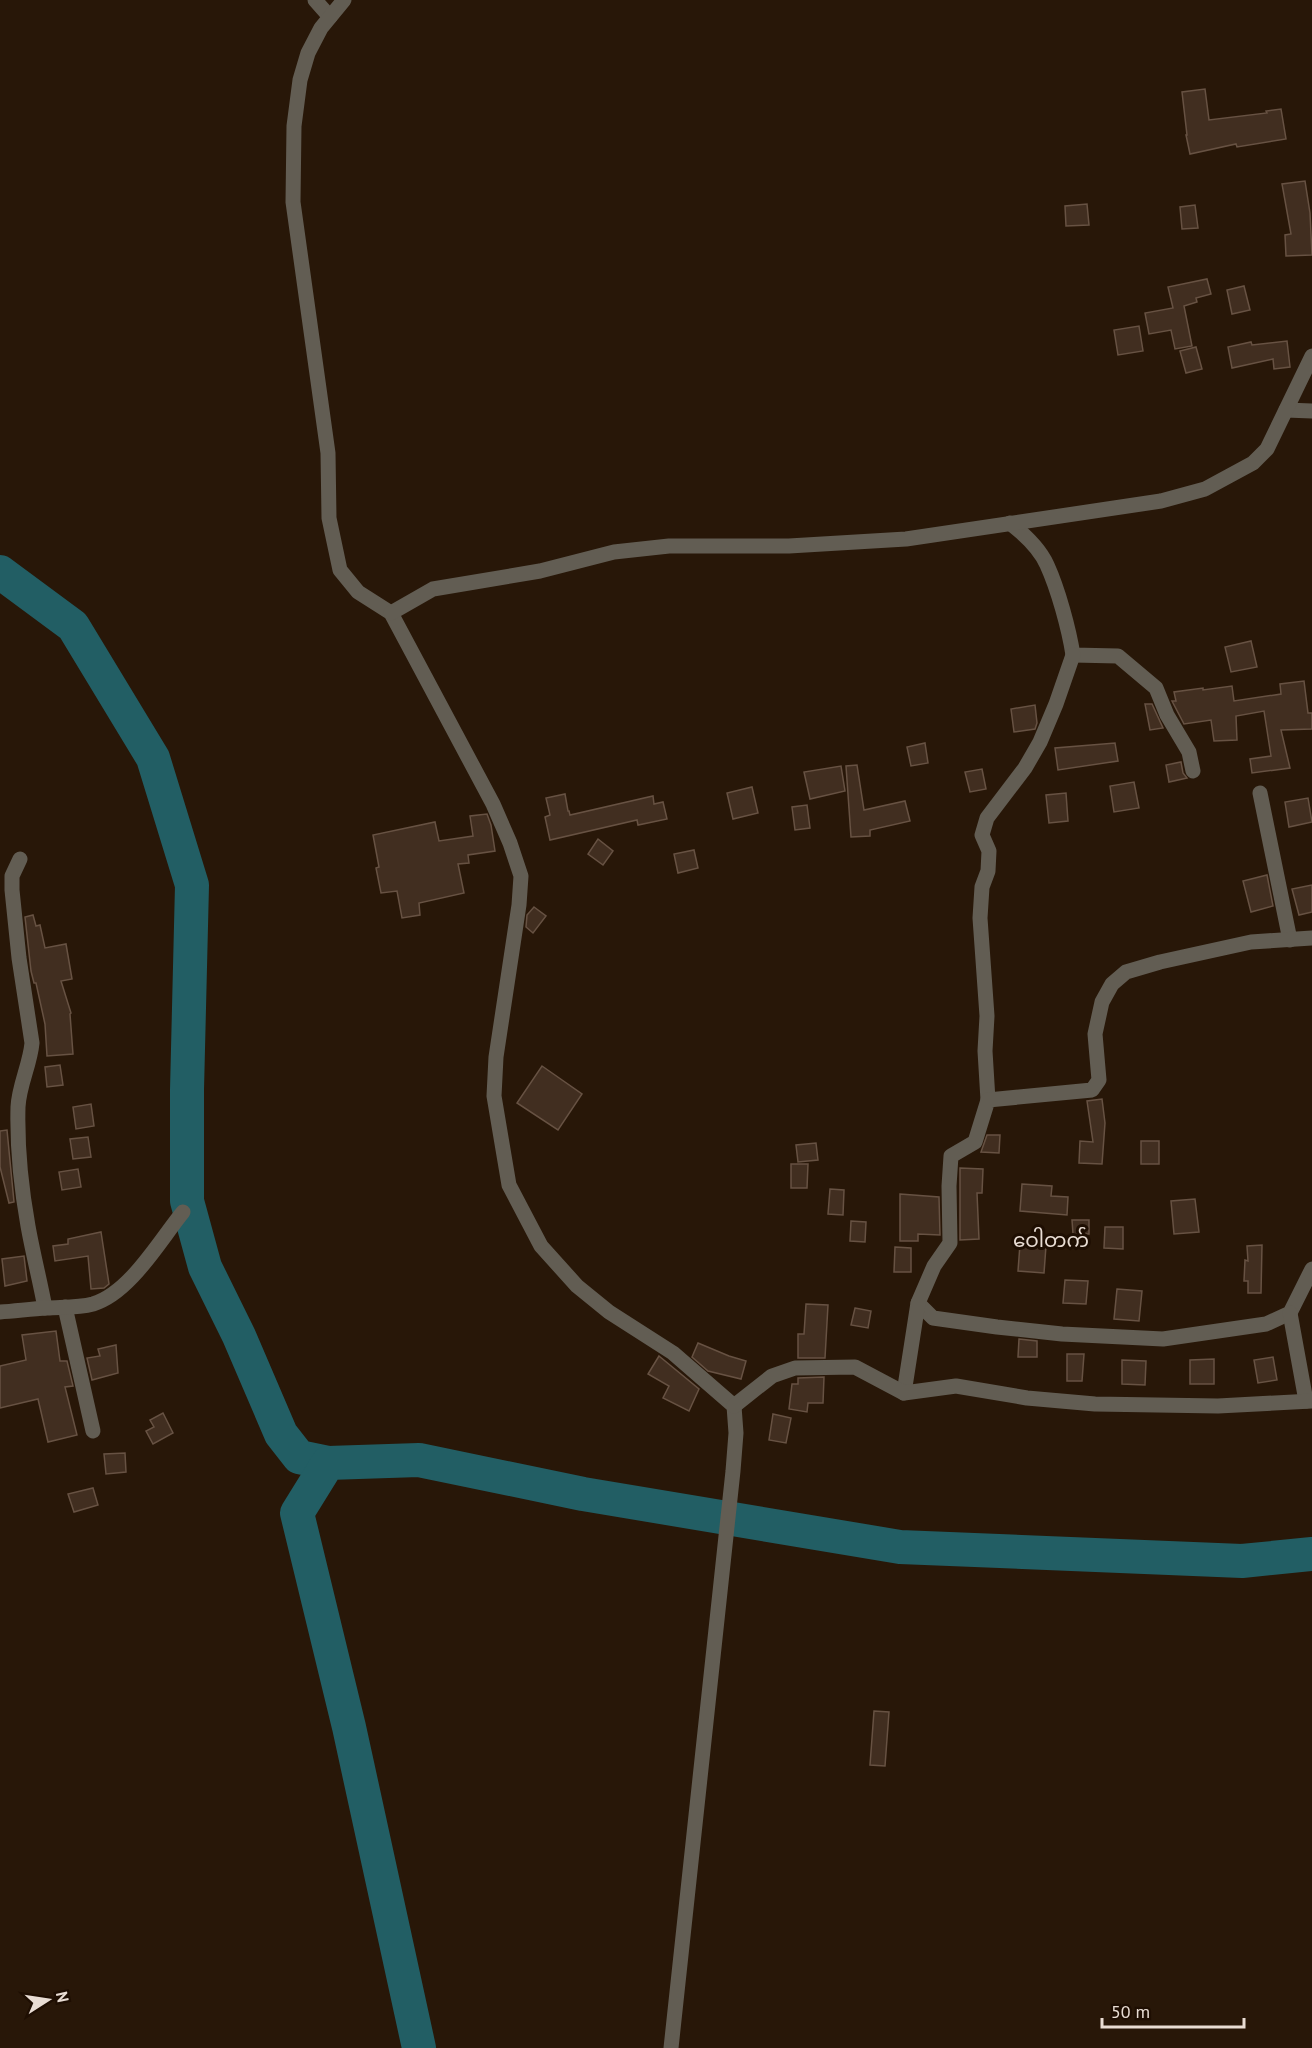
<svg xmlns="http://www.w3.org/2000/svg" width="1312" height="2048" font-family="'PT Sans','Noto Sans Myanmar',sans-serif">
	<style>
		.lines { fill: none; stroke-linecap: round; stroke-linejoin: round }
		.river { stroke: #225e64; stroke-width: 34 }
		.building { fill: #412e20; stroke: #675243; stroke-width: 1.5 }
		.minor { stroke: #625d53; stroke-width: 15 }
		.labels { text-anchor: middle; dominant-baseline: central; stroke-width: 6; stroke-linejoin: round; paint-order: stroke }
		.quarter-label { font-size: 20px; fill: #e9ddd4; stroke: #1e0e02 }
	</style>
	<rect width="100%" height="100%" fill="#281708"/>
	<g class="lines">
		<g class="river">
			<polyline points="0,572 73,626 153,758 192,885 187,1090 187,1201 205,1267 239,1336 281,1434 299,1457 328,1463"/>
			<polyline points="419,2048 349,1727 297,1513 328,1463 419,1460 583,1494 900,1547 1242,1561 1312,1554"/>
		</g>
	</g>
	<g class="building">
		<polygon points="1205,89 1209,120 1267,113 1266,111 1281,109 1286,139 1237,147 1236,144 1190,154 1186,135 1187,135 1182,92"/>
		<polygon points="1305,181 1310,213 1312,255 1286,256 1285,235 1291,234 1282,184"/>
		<polygon points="1087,204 1089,225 1066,226 1065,206"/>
		<polygon points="1195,205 1198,228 1182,229 1180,207"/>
		<polygon points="1207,279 1211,294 1196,298 1197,302 1184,306 1192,346 1175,349 1171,330 1149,334 1145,313 1173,308 1168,287"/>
		<polygon points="1244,286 1250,310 1232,314 1227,290"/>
		<polygon points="1139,326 1143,351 1118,355 1114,330"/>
		<polygon points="1287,341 1290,367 1274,369 1273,359 1232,368 1228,347 1251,342 1252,345"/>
		<polygon points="1196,347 1202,369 1186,373 1180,351"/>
		<polygon points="1251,641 1257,667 1231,672 1225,647"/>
		<polygon points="1304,681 1308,713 1312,713 1312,729 1281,730 1290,768 1252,773 1250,759 1271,756 1264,711 1236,716 1237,740 1214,741 1211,720 1184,724 1172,701 1176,701 1174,692 1203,688 1203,690 1232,686 1234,701 1281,694 1280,684"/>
		<polygon points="1145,704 1152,704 1163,728 1150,730"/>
		<polygon points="1035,705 1037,723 1035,729 1014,732 1011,709"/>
		<polygon points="925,743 928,763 911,766 907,747"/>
		<polygon points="1115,743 1118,761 1058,770 1055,748"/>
		<polygon points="1181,762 1183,773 1187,778 1169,782 1166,765"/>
		<polygon points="857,765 864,810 905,801 910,821 870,830 870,836 851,837 846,766"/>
		<polygon points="841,766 845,791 810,799 804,772"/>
		<polygon points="982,769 986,789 970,792 965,772"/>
		<polygon points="1134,782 1139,808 1114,812 1110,786"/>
		<polygon points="752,787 758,813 733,819 727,793"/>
		<polygon points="1066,793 1068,821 1049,823 1046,795"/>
		<polygon points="565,794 568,811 569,811 570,815 653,796 654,804 663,802 667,819 638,825 637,820 550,840 545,817 550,815 546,798"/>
		<polygon points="1308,798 1312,822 1289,827 1285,802"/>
		<polygon points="807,805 810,828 795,830 792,807"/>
		<polygon points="487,814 491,825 495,851 468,855 469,863 458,864 464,893 419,903 420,915 402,918 397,891 381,893 376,868 379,867 373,835 435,822 439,841 473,836 470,816"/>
		<polygon points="598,839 613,851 603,865 588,854"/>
		<polygon points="694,850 698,868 678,873 674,854"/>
		<polygon points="1267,875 1273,906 1251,912 1243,881"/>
		<polygon points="1312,885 1312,912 1299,915 1292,889"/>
		<polygon points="534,907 546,916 533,933 526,927 527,915"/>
		<polygon points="33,915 36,926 40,925 45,948 66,944 72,979 61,981 71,1013 70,1014 73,1054 47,1056 45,1024 36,983 34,983 31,971 25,917"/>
		<polygon points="60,1065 63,1085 47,1087 45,1067"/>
		<polygon points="542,1066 582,1094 558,1130 517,1103"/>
		<polygon points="1102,1099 1105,1123 1102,1164 1079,1163 1080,1141 1093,1142 1087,1101"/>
		<polygon points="91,1104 94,1126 76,1129 73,1107"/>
		<polygon points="7,1130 14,1202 9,1203 0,1167 0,1131"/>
		<polygon points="987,1135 1000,1135 999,1153 981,1152"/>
		<polygon points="88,1137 91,1157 73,1159 70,1139"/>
		<rect x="1141" y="1141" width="18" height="23"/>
		<polygon points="816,1143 818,1160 798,1162 796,1145"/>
		<polygon points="791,1164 808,1164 807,1188 791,1188"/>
		<polygon points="960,1168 983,1169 982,1193 977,1193 979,1239 960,1240"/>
		<polygon points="78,1169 81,1187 62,1190 59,1172"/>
		<polygon points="1022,1184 1052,1186 1051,1196 1068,1197 1067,1215 1020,1211"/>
		<polygon points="830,1189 844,1190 843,1215 828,1214"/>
		<polygon points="900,1194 939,1197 940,1235 918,1234 918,1241 900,1241"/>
		<polygon points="1195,1199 1199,1232 1174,1234 1171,1201"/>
		<polygon points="1072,1220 1089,1220 1089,1234 1073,1234"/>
		<polygon points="851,1221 866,1222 865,1242 850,1241"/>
		<polygon points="1105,1227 1123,1227 1123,1249 1104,1248"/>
		<polygon points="101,1232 109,1284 104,1288 91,1289 88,1256 55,1261 53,1246 68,1244 68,1239"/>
		<polygon points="1020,1244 1046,1246 1044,1273 1018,1271"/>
		<polygon points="1262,1245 1261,1293 1248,1293 1248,1281 1244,1281 1245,1260 1248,1261 1247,1246"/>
		<polygon points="895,1247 911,1248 911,1272 894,1272"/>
		<polygon points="24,1256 27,1281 5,1286 2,1259"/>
		<polygon points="1065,1280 1088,1281 1086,1304 1063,1303"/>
		<polygon points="1117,1289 1142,1291 1139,1321 1114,1319"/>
		<polygon points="806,1304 828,1305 825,1358 798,1358 798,1334 804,1334"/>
		<polygon points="855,1308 871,1311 868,1328 851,1325"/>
		<polygon points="56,1331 60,1361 67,1361 73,1386 65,1387 77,1435 48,1442 38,1399 0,1408 0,1366 26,1360 22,1335"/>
		<polygon points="1019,1339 1037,1341 1037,1357 1018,1357"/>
		<polygon points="698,1343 729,1356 746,1361 741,1379 708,1371 692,1357"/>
		<polygon points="116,1345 118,1373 92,1380 87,1358 100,1356 98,1349"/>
		<polygon points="1067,1354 1084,1354 1082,1381 1067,1381"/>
		<polygon points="659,1356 699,1389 689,1411 663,1398 669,1386 648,1374"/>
		<polygon points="1273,1357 1277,1380 1258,1383 1254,1360"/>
		<polygon points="1214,1359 1214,1384 1190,1384 1190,1360"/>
		<polygon points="1122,1360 1146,1361 1145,1385 1122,1384"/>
		<polygon points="824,1377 823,1403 808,1403 807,1412 789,1409 792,1384 798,1384 798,1378"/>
		<polygon points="163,1413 173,1433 153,1444 146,1431 154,1427 150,1420"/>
		<polygon points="773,1414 791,1418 786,1443 769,1440"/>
		<polygon points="125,1453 126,1472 106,1474 104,1454"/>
		<polygon points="93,1488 98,1505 74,1512 68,1494"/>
		<polygon points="874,1711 889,1712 885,1766 870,1765"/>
	</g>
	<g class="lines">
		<g class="minor">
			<polyline points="315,0 330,17"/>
			<polyline points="344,0 321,28 308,53 300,80 294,126 293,202 328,453 329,518 340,570 358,592 391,613 493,804 510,843 521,876 519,905 496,1057 494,1096 509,1185 541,1246 577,1286 609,1312 673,1353 734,1406 736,1433 733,1471 671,2048"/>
			<polyline points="1286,410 1312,411"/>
			<path d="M1010 523C1024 534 1040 549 1047 565 1058 589 1069 629 1073 655L1118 656 1156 688 1167 715 1189 752 1193 771"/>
			<polyline points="391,613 433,589 540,571 614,552 669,546 789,546 906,539 1161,501 1205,489 1253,463 1267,449 1312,356"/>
			<polyline points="1260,793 1290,940"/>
			<path d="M20 859 12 876V890L19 958 32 1043C30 1065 19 1085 18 1107 17 1146 21 1187 28 1226 33 1254 40 1281 45 1308"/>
			<polyline points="988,1100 985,1051 987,1016 980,918 982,887 988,871 989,851 982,835 987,818 1025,768 1040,742 1056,704 1073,655"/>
			<polyline points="918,1303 933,1318 997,1327 1062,1334 1163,1339 1266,1324 1290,1313 1312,1269"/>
			<polyline points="65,1307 93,1431"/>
			<path d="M0 1312C15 1311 31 1309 47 1308 62 1307 78 1308 93 1304 130 1293 160 1240 183 1212"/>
			<polyline points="1290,1313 1306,1401"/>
			<polyline points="904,1393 918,1303 934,1266 950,1243 949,1186 951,1156 975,1142 988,1100 1092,1090 1099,1080 1095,1034 1102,1002 1112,984 1126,972 1160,962 1251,942 1312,938"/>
			<polyline points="734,1406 772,1376 795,1368 855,1367 904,1393 956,1386 1027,1398 1095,1404 1218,1406 1312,1401"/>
		</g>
	</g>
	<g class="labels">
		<g class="quarter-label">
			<text x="1051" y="1240">ဝေါတက်</text>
		</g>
	</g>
	<g transform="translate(48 2000) rotate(78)" stroke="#1e0e02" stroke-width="4.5" paint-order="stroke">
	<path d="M0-4.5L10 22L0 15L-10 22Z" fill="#e9ddd4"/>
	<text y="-9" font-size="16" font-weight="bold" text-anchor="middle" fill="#e9ddd4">N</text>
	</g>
	<path d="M1102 2018v9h142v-9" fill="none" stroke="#e9ddd4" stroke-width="3"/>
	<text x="1111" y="2018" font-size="18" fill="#e9ddd4" stroke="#1e0e02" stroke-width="4.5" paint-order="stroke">50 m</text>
</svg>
